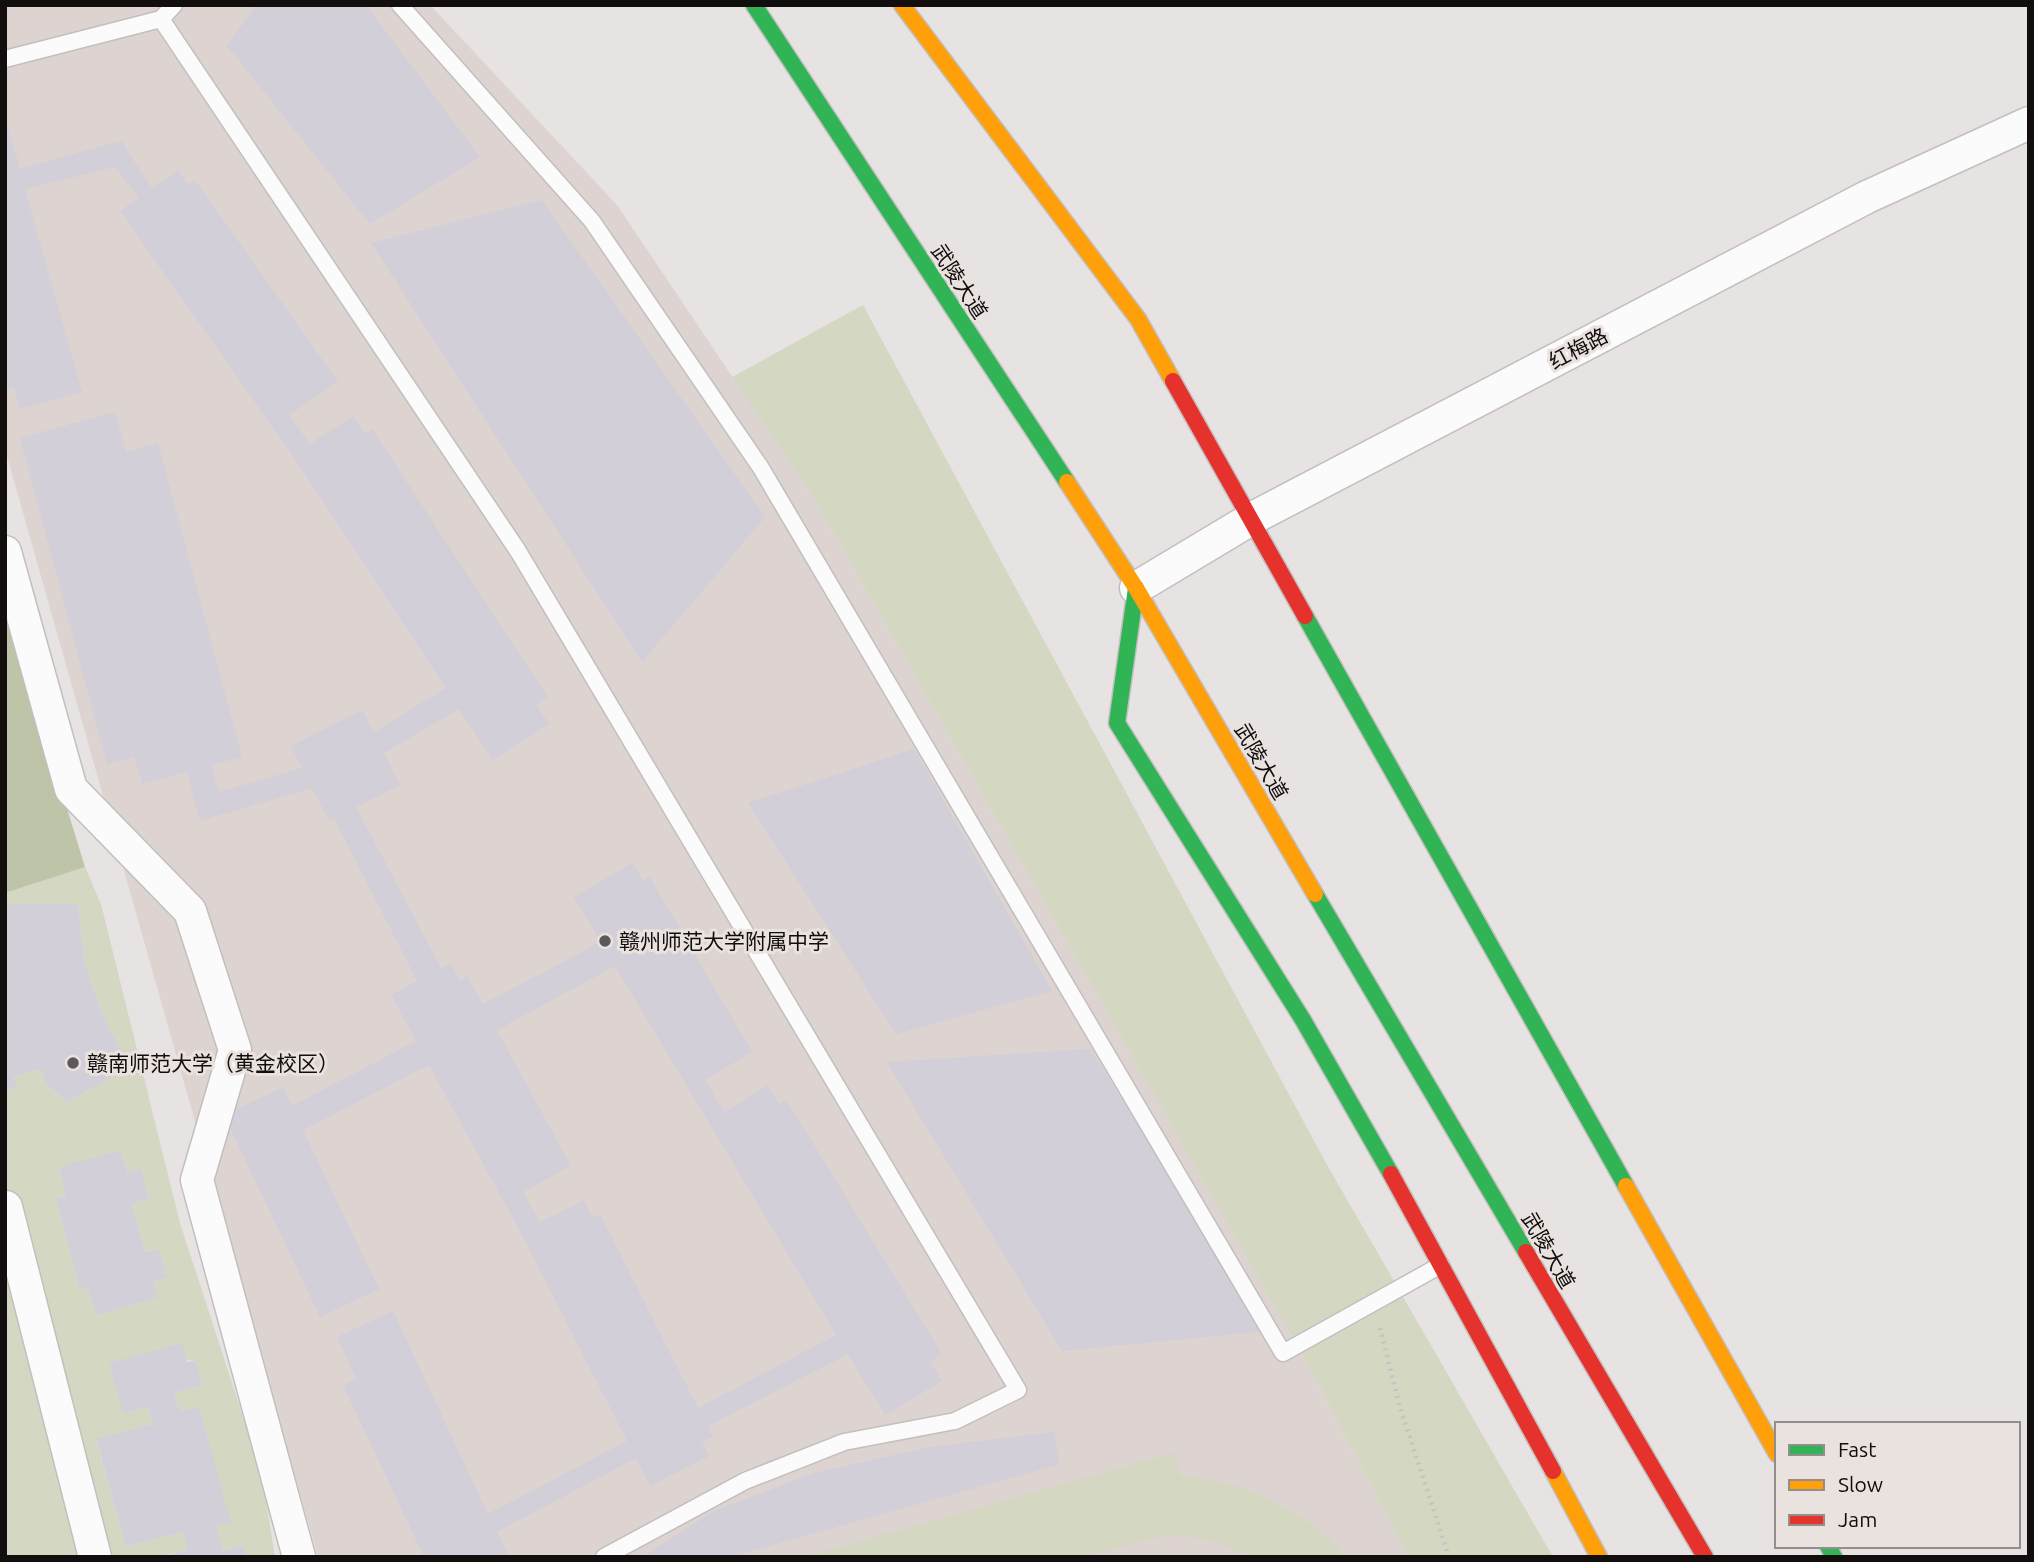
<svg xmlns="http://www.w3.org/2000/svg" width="2034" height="1562" font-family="Ubuntu,'Noto Sans SC',sans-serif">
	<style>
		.built { fill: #ddd3d0 }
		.green { fill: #d4d8c2; fill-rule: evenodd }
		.forest { fill: #bec4a8 }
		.building { fill: #d2cfd8; fill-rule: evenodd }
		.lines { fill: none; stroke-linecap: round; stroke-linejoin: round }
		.lane-casing { stroke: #c2bfbe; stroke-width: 19 }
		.street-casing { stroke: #c2bfbe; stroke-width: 35 }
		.fast-casing { stroke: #c2bfbe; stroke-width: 19 }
		.slow-casing { stroke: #c2bfbe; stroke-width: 19 }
		.jam-casing { stroke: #c2bfbe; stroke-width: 19 }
		.path { stroke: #c4c2c2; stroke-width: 4.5; stroke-dasharray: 2 5; stroke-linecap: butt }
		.lane { stroke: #fbfbfb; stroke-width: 16 }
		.street { stroke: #fbfbfb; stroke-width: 32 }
		.fast { stroke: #30b455; stroke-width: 16 }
		.slow { stroke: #ff9f0a; stroke-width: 16 }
		.jam { stroke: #e5322d; stroke-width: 16 }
		.poi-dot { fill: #5c5958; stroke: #eae2df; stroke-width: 2.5 }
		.labels { text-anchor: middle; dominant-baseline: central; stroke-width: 6; stroke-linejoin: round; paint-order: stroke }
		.street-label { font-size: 21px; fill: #110e0d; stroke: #eae2df }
		.poi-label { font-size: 21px; fill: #110e0d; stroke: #eae2df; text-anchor: start }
	</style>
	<rect width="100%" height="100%" fill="#e7e3e2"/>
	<polygon class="built" points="5,5 430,5 617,205 815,500 1317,1381 1408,1557 318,1557 5,449"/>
	<g class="green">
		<polygon points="863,305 1326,1163 1553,1557 1408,1557 1317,1381 815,500 732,377"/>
		<path d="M85 867 101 904 180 1223 262 1475 275 1557H247L244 1545 223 1551 216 1526 230 1523 199 1406 180 1411 174 1393 203 1385 195 1360 110 1363 123 1414 148 1407 153 1424 96 1440 126 1547 183 1532 187 1549 161 1557H5V1091L17 1088 13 1077 40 1069 46 1084 67 1102 130 1067 100 1009 84 959 78 904 5 905V893ZM121 1150 127 1173 141 1169 149 1199 132 1204 145 1252 159 1249 167 1278 153 1282 157 1298 96 1315 88 1288 80 1290 56 1199 66 1196 59 1168Z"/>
		<path d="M1173 1453 1180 1476C1243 1481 1304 1508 1346 1557H1250L1222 1544 1183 1535 1157 1537 1086 1557H804Z"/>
	</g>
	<polygon class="forest" points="5,607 85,867 5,893"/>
	<g class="building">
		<polygon points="256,5 366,5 480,157 370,224 227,46"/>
		<path d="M5 127H8L20 169 121 141 152 188 178 170 188 184 195 180 338 382 289 415 310 444 353 416 365 434 372 429 548 697 536 705 549 724 493 760 459 709 384 753 400 785 356 807 441 968 451 963 460 981 467 976 483 1004 601 942 574 897 632 863 643 880 649 876 752 1052 705 1080 724 1112 768 1085 779 1104 786 1099 942 1354 930 1362 942 1381 885 1415 848 1354 708 1426 713 1437 702 1442 709 1456 650 1486 636 1458 497 1532 509 1557H424L343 1385 356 1379 337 1337 393 1311 488 1514 627 1441 521 1233 429 1065 303 1130 379 1289 320 1317 224 1115 283 1087 292 1106 416 1041 391 995 417 981 334 818 329 821 312 788 200 821 187 772 142 784 134 757 107 764 20 438 115 412 126 452 158 443 242 757 211 765 219 792 302 768 291 746 362 710 374 732 446 688 293 456 120 211 139 198 115 167 25 189 82 392 20 409 14 387 5 390ZM615 966 836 1335 698 1408 600 1214 593 1218 584 1200 540 1222 523 1192 571 1166 497 1030Z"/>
		<polygon points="542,200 765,517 642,662 371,243"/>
		<polygon points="914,749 1052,991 896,1034 748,803"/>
		<polygon points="6,904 78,904 84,959 100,1009 130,1067 67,1102 46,1084 40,1069 13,1077 18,1088 5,1091"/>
		<polygon points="1090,1049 1267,1331 1062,1351 887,1062"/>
		<polygon points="121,1150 127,1173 141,1169 149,1199 132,1204 145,1252 159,1249 167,1278 153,1282 158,1298 96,1315 88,1288 80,1290 56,1199 66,1196 59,1167"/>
		<polygon points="182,1343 187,1362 195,1360 203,1385 174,1393 180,1411 199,1406 231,1523 216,1526 223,1551 244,1545 247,1557 163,1557 187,1549 183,1532 126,1547 96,1439 153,1424 148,1407 123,1414 109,1363"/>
		<polygon points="1054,1432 1060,1464 730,1557 650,1557 648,1553 714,1511 814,1473 930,1447"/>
	</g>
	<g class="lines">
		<g class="lane-casing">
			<g id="lane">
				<polyline points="400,5 592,221 761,468 1283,1353 1441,1265"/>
				<polyline points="161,19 518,551 1018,1390 955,1421 844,1442 745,1481 604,1557"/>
				<polyline points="5,59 161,19 174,5"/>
			</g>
		</g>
		<g class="street-casing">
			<g id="street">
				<polyline points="5,552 71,789 190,911 235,1050 197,1180 299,1557"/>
				<polyline points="1136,588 1251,519 1867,197 2029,123"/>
				<polyline points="6,1207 95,1557"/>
			</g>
		</g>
		<g class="fast-casing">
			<g id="fast">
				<polyline points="754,5 1067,482"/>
				<polyline points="1136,588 1117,723 1303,1020 1391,1174"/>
				<polyline points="1305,616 1626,1186"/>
				<polyline points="1315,894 1526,1252"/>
				<polyline points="1828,1546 1834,1557"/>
			</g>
		</g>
		<g class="slow-casing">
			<g id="slow">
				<polyline points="902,5 1138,319 1173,381"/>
				<polyline points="1067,482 1136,588 1315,894"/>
				<polyline points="1626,1186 1777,1454"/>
				<polyline points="1553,1471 1599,1557"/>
			</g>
		</g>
		<g class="jam-casing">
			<g id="jam">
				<polyline points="1173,381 1305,616"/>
				<polyline points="1391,1174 1553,1471"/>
				<polyline points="1526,1252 1705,1557"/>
			</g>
		</g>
		<polyline class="path" points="1380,1328 1399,1404 1449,1557"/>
		<use href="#lane" class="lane"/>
		<use href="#street" class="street"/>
		<use href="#fast" class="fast"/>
		<use href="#slow" class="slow"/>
		<use href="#jam" class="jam"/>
	</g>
	<g class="poi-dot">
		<circle cx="605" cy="941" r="7"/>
		<circle cx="73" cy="1063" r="7"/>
	</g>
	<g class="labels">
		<g class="street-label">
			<text transform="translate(960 281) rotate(57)">武陵大道</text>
			<text transform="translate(1578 348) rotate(-28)">红梅路</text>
			<text transform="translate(1262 761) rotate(60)">武陵大道</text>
			<text transform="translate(1549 1250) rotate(60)">武陵大道</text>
		</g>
		<g class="poi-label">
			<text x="619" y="941">赣州师范大学附属中学</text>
			<text x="87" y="1063">赣南师范大学（黄金校区）</text>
		</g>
	</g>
	<rect width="2034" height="1562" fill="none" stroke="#110e0d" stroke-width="14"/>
	<rect x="1775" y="1422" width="245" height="126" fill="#eae2df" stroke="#938d8b" stroke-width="2"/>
	<rect x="1789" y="1445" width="35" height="10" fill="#30b455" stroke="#938d8b" stroke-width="2"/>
	<text x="1838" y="1457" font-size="21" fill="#110e0d">Fast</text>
	<rect x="1789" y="1480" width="35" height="10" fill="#ff9f0a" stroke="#938d8b" stroke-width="2"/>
	<text x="1838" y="1492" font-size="21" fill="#110e0d">Slow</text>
	<rect x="1789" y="1515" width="35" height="10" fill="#e5322d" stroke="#938d8b" stroke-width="2"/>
	<text x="1838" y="1527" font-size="21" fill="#110e0d">Jam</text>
</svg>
